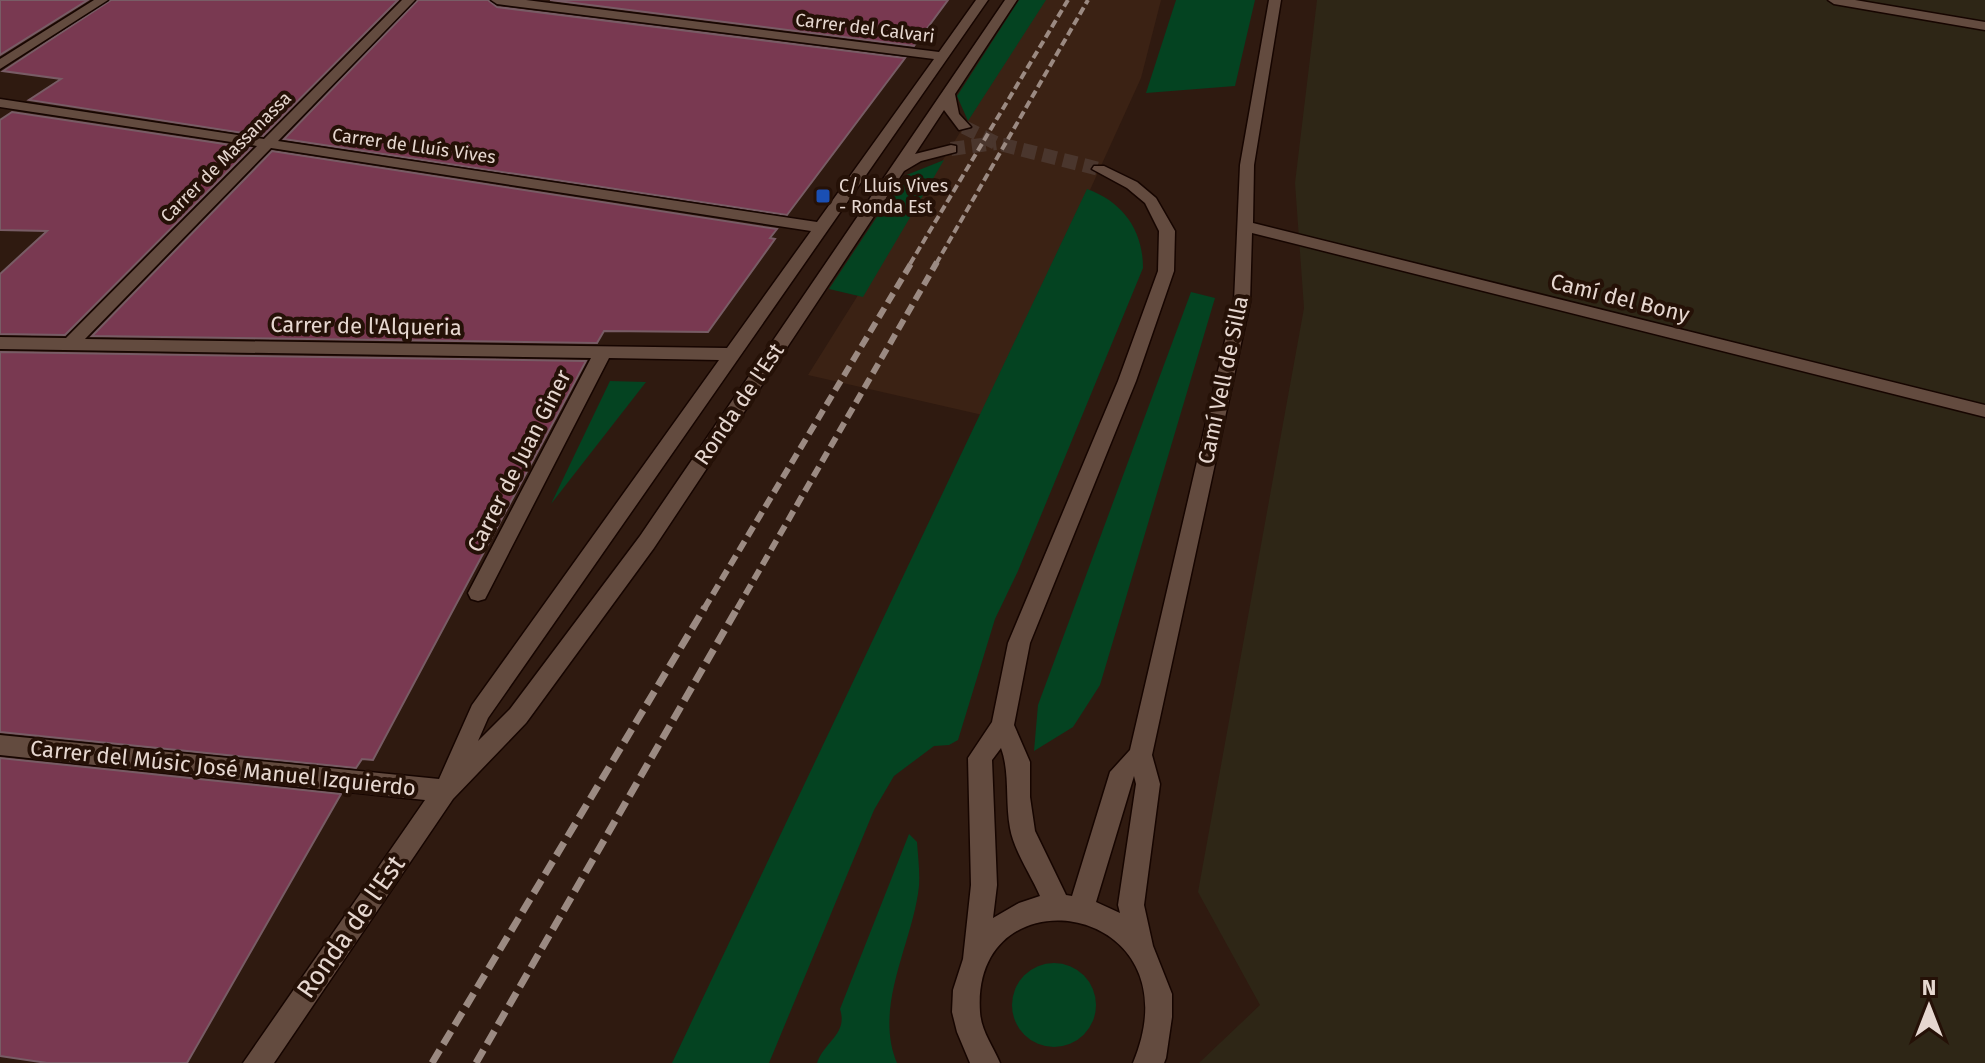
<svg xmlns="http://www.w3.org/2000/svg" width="1985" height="1063" font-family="'Fira Sans',sans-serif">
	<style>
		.industrial { fill: #2e2616 }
		.built { fill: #3b2214 }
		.green { fill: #044321 }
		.building { fill: #793951; stroke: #785c65; stroke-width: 2 }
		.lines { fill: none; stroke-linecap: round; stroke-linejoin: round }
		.minor-tunnel { stroke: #4a362d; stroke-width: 14; stroke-dasharray: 14 7; stroke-linecap: butt }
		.minor-casing { stroke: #160500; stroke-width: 3 }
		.minor { fill: #634b3f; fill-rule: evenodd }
		.rail-far2 { stroke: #9b8a82; stroke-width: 4; stroke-dasharray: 8 4; stroke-linecap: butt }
		.rail-far1 { stroke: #9b8a82; stroke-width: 6; stroke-dasharray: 11 6; stroke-linecap: butt }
		.rail { stroke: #9b8a82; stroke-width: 7; stroke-dasharray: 15 7; stroke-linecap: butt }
		.transit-dot { fill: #1a4fb4; stroke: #251107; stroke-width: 3 }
		.labels { text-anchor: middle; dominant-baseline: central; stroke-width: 8; stroke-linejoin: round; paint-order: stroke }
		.far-street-label { font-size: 18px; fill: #e6d7d0; stroke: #251107 }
		.far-poi-label { font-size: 18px; fill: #e6d7d0; stroke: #251107; text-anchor: start }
		.street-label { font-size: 22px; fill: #e6d7d0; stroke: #251107 }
		.near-street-label { font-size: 26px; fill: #e6d7d0; stroke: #251107 }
	</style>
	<rect width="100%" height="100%" fill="#2f1a10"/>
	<polygon class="industrial" points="1317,0 1985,0 1985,1063 1199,1063 1260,1005 1198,892 1304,308 1295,183"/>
	<polygon class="built" points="1043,0 1161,0 1141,78 987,416 808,375"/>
	<g class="green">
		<polygon points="1019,0 1046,0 968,121 957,96"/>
		<polygon points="1176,0 1255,0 1235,86 1146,93"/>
		<polygon points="944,160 863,297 829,289 904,176"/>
		<path d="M1087 189C1123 202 1143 230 1143 268L1018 571 995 619 958 740 949 745 934 746 894 776 874 810 769 1063H672Z"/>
		<polygon points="1191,292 1215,298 1100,685 1073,727 1034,751 1038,705"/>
		<polygon points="610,381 646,382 551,504"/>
		<path d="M909 834 917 842C918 856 920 872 919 886 913 943 873 1006 897 1063H817C825 1041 848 1034 840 1009Z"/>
		<circle cx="1054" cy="1005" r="42"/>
	</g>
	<g class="building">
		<polygon points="0,0 88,0 0,55"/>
		<polygon points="111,0 398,0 263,136 29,100 61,79 3,71"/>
		<polygon points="418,0 488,0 497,7 905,58 787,215 284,139"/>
		<polygon points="550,0 948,0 914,46"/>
		<polygon points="12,112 251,148 65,335 0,334 0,274 47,231 0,230 0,120"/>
		<polygon points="272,151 777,229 770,238 775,239 708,332 604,331 597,343 92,336"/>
		<polygon points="0,352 586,361 373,760 362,759 356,768 0,732"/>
		<polygon points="0,758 341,794 187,1063 47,1063 0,1056"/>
	</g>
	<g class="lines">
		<g class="minor-tunnel">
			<polyline points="964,127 996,143 1099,169"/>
			<polyline points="951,149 996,143"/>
		</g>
		<g class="minor-casing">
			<g id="minor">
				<polygon points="94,0 108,0 0,69 0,59"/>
				<path d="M402 0H415L278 141 817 222 934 59 497 4 491 0H526L939 52 976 0H988L488 718 478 741 510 709 640 536 1005 0H1017L955 94 959 114 971 127 959 130 944 110 915 154 951 145 956 146V152L921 161 904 171 654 548 526 723 453 799 274 1063H243L425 800 0 755V735L439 779 472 705 719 360 609 358 485 599 478 601 471 599 468 593 591 358 0 349V337L66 338 257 146 0 107V99L264 139ZM271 148 811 231 727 348 85 339Z"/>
				<path d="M1269 0H1281L1254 165 1253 223 1985 405V417L1252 233 1250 302 1152 755 1160 784 1144 905 1153 946 1172 994V1017L1166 1058 1164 1063H1133C1200 902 970 867 980 1012 981 1031 993 1046 1000 1063H970L957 1032 952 1012 953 990 963 959 971 885 968 758 992 722 1008 643 1118 381 1158 271 1159 231 1145 203 1127 188 1092 169 1094 166H1104L1137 182 1156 198 1175 231 1174 271 1136 381 1030 643 1014 725 1030 762V797L1035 831 1066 895 1072 896 1110 772 1130 750 1234 302 1240 165ZM1001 748C1010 772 1005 801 1010 828 1014 851 1031 875 1040 896L1019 903 993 918 997 885 992 760ZM1134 776 1136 784 1118 905 1120 913 1096 902Z"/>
				<polygon points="1828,0 1855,0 1985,22 1985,30 1834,4"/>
			</g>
		</g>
		<use href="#minor" class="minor"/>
		<g class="rail-far2">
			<polyline points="910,264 1068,0"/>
			<polyline points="936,264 1088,0"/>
		</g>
		<g class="rail-far1">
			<polyline points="704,609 912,262"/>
			<polyline points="737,609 937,262"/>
		</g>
		<g class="rail">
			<polyline points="432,1063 705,607"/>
			<polyline points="476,1063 738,607"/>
		</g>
	</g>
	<rect class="transit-dot" x="815" y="188" width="16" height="16" rx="4"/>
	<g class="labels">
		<g class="far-street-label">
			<text transform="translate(865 28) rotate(7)">Carrer del Calvari</text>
			<text transform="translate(414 146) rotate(8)">Carrer de Lluís Vives</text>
			<text transform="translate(226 157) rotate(-45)">Carrer de Massanassa</text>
		</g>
		<g class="far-poi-label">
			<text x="839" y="186">C/ Lluís Vives<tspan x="839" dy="21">- Ronda Est</tspan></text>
		</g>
		<g class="street-label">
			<text transform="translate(1620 298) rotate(14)">Camí del Bony</text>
			<text transform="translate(366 326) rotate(1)">Carrer de l'Alqueria</text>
			<text transform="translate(1223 380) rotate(-78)">Camí Vell de Silla</text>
			<text transform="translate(739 404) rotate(-56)">Ronda de l'Est</text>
			<text transform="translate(519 461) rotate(-63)">Carrer de Juan Giner</text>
			<text transform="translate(223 768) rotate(6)">Carrer del Músic José Manuel Izquierdo</text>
		</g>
		<g class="near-street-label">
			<text transform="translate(351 927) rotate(-55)">Ronda de l'Est</text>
		</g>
	</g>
	<g transform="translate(1929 1007)" stroke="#251107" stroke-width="6" paint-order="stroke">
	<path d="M0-6L14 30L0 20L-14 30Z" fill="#e6d7d0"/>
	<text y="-12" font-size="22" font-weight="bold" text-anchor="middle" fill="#e6d7d0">N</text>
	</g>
</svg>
